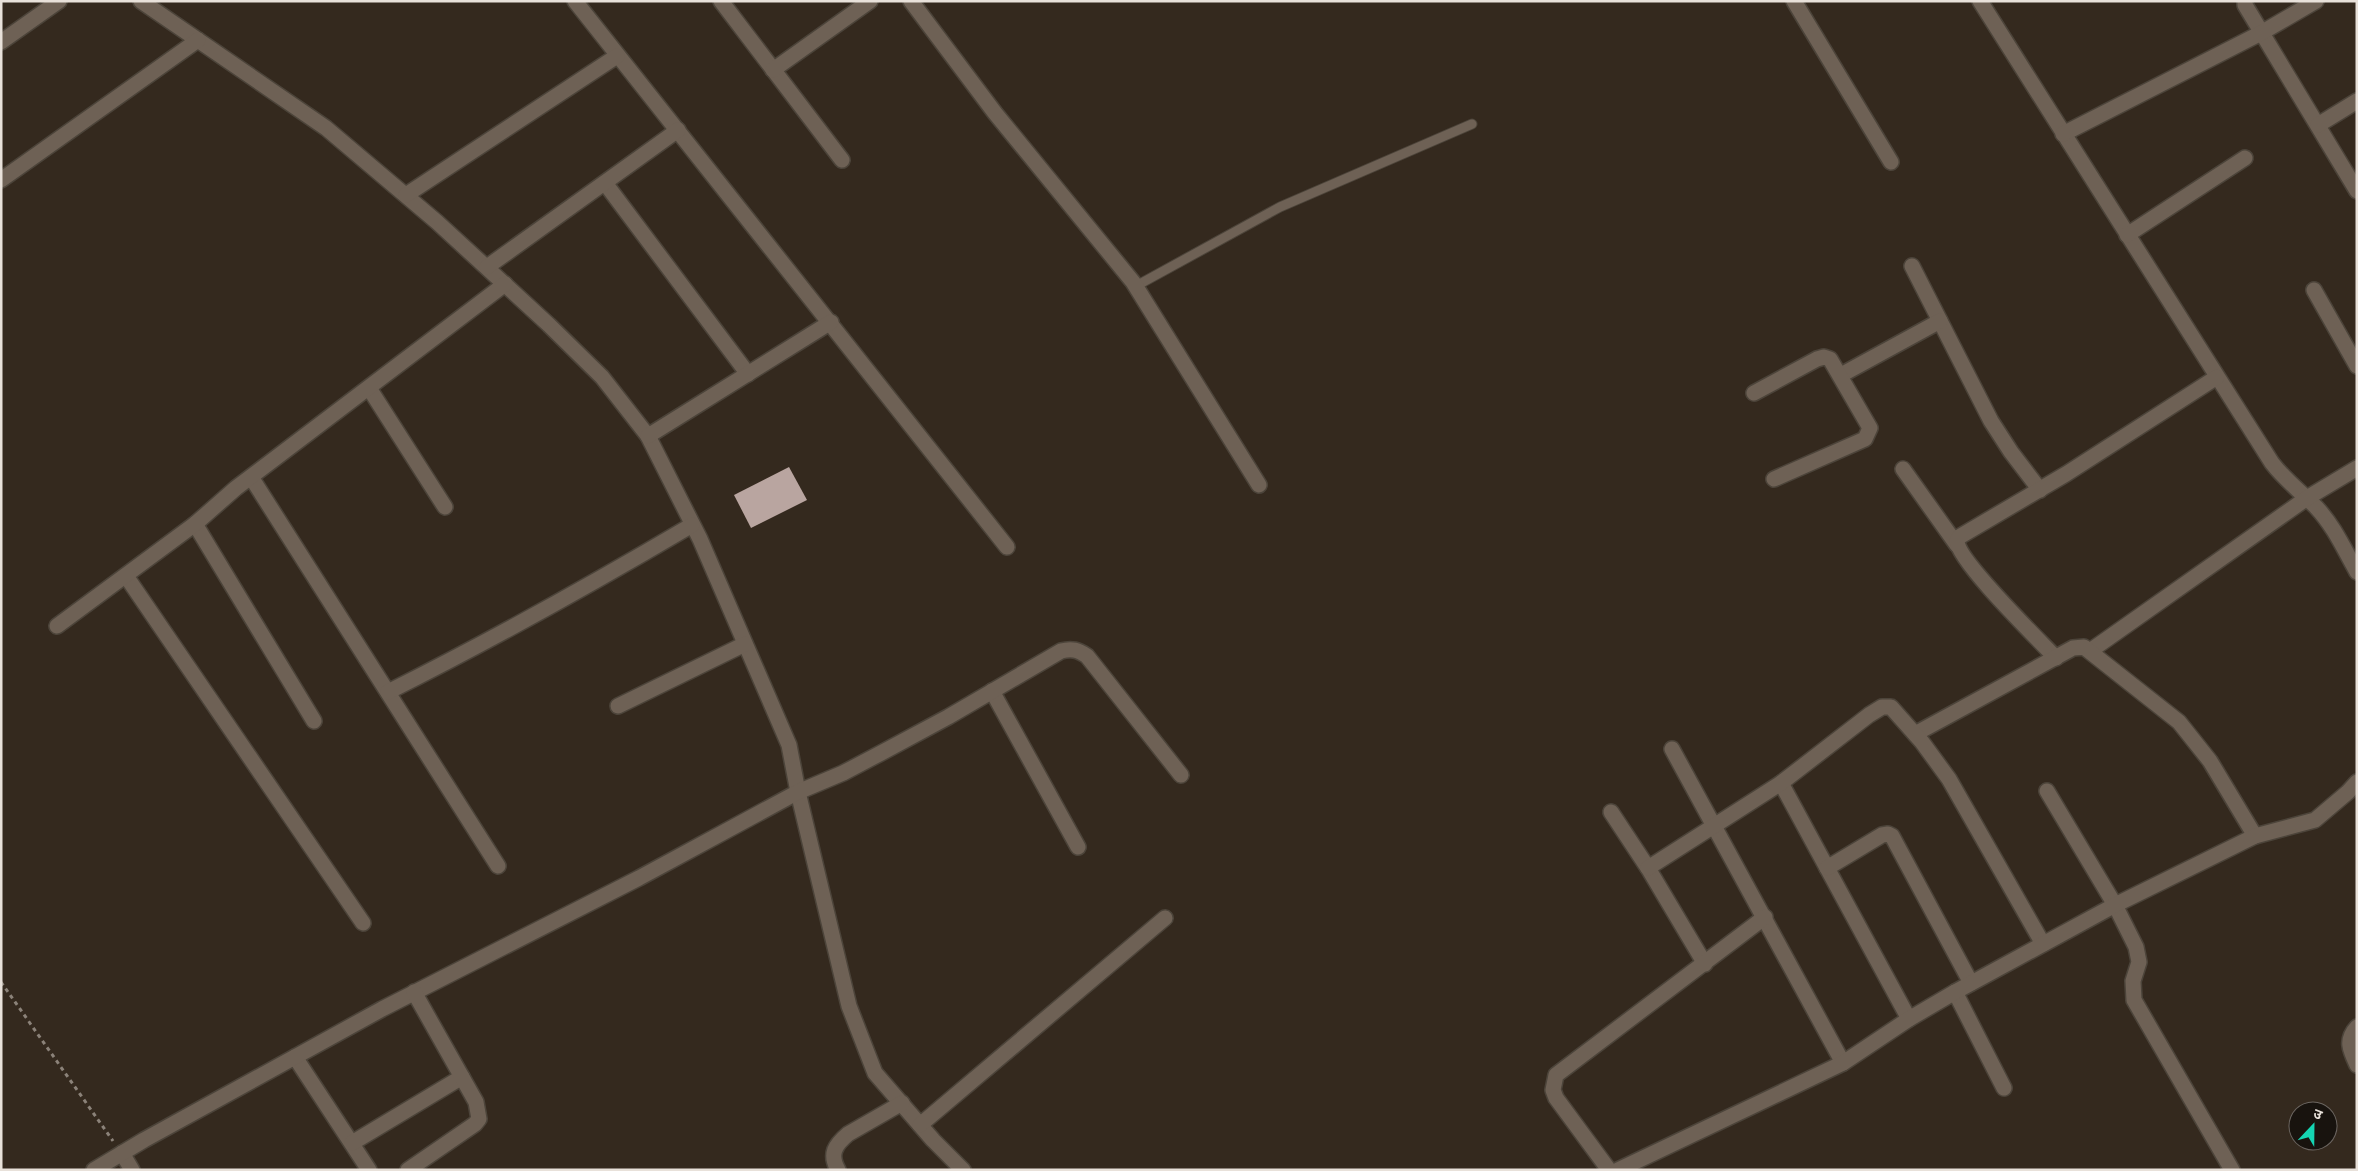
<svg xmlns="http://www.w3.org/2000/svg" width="2358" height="1171" font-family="Spectral,'Noto Sans Devanagari',serif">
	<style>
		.building { fill: #b9a5a0 }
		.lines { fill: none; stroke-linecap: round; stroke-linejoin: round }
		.lane-casing { stroke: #4c443a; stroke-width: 11 }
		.street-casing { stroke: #4c443a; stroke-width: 18 }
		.path { stroke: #8b8279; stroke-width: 3; stroke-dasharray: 4 4; stroke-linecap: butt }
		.lane { stroke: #6e6155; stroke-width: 9 }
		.street { stroke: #6e6155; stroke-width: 15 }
	</style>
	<rect width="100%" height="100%" fill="#34291e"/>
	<polygon class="building" points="789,467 807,500 751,528 734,495"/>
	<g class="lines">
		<g class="lane-casing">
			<polyline id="lane" points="1136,286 1280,207 1472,124"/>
		</g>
		<g class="street-casing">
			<g id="street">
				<polyline points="141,1 326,128 437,222 549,325 602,377 648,436 700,539 789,745 798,792 849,1006 875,1073 933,1140 963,1170"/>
				<polyline points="575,1 1007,547"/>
				<polyline points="721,1 842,160"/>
				<polyline points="911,1 995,113 1133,282 1259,485"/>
				<polyline points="1794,1 1891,162"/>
				<path d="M1980 1 2272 463C2285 480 2301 492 2316 507 2334 526 2344 549 2357 572"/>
				<polyline points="2245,1 2245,5 2357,191"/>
				<polyline points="1,42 59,1"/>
				<polyline points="773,70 870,1"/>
				<polyline points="2318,125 2357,101"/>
				<polyline points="2063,134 2261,33 2316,1"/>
				<polyline points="1,180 198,40"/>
				<polyline points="605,183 748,374"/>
				<polyline points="406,195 617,56"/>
				<polyline points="2127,235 2245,158"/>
				<polyline points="1912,266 1991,421 2011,452 2040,490"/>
				<polyline points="487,267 678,130"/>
				<polyline points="2314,290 2357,366"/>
				<polyline points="1841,375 1940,321"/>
				<polyline points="369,388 445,507"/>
				<polyline points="1754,393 1817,359 1824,357 1830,359 1870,428 1865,439 1774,479"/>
				<polyline points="648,436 831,322"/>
				<polyline points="1903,469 1957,545"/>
				<polyline points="251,477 498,866"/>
				<polyline points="195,524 314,721"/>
				<polyline points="126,576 363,923"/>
				<polyline points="57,626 195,524 236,488 505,284"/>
				<polyline points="2090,651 2307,498 2357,468"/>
				<path d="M2056 658C2038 639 1958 561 1957 541L1959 537 2066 474 2217 377"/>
				<polyline points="992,691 1078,847"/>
				<path d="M388 692C492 640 592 584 692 525"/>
				<polyline points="618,706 745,644"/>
				<polyline points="1915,734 2073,648 2084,647 2179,722 2210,761 2255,836"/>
				<polyline points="1672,749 1843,1063"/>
				<polyline points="1781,783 1909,1019"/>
				<polyline points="2047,791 2115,905 2136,947 2139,962 2133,981 2134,1000 2232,1170"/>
				<polyline points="1611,812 1648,868 1705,964"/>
				<polyline points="1648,868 1781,783 1869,715 1882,707 1891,707 1922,742 1949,779 2043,944"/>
				<polyline points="1827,868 1882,835 1888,834 1892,836 1971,983"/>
				<polyline points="1955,992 2004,1088"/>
				<path d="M2357 1027C2345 1040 2350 1050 2357 1065"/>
				<polyline points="295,1057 369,1170"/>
				<polyline points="920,1125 1165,918"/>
				<polyline points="352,1143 462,1077"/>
				<polyline points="122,1153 132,1170"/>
				<path d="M94 1170 144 1140 382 1009 639 878 798 792 843 773 881 753 948 717 1061 651C1072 648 1078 650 1087 656L1181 775"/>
				<polyline points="408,1170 475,1124 479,1119 476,1102 414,992"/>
				<path d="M838 1170C829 1154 835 1145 848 1134L902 1103"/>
				<polyline points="1609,1170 1556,1098 1553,1090 1556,1075 1765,917"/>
				<polyline points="1618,1170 1843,1063 1909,1019 1955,992 2115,905 2255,836 2315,820 2348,792 2357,782"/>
			</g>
		</g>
		<polyline class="path" points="1,982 113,1141"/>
		<use href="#lane" class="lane"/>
		<use href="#street" class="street"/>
	</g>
	<rect width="2358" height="1171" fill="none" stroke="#e8e1da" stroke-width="5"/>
	<g transform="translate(2313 1126) rotate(22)"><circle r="24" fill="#18130e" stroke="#6b6560"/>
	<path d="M0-4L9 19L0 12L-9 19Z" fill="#15d5b3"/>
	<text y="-8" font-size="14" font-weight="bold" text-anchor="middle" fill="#e8e1da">उ</text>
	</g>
</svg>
